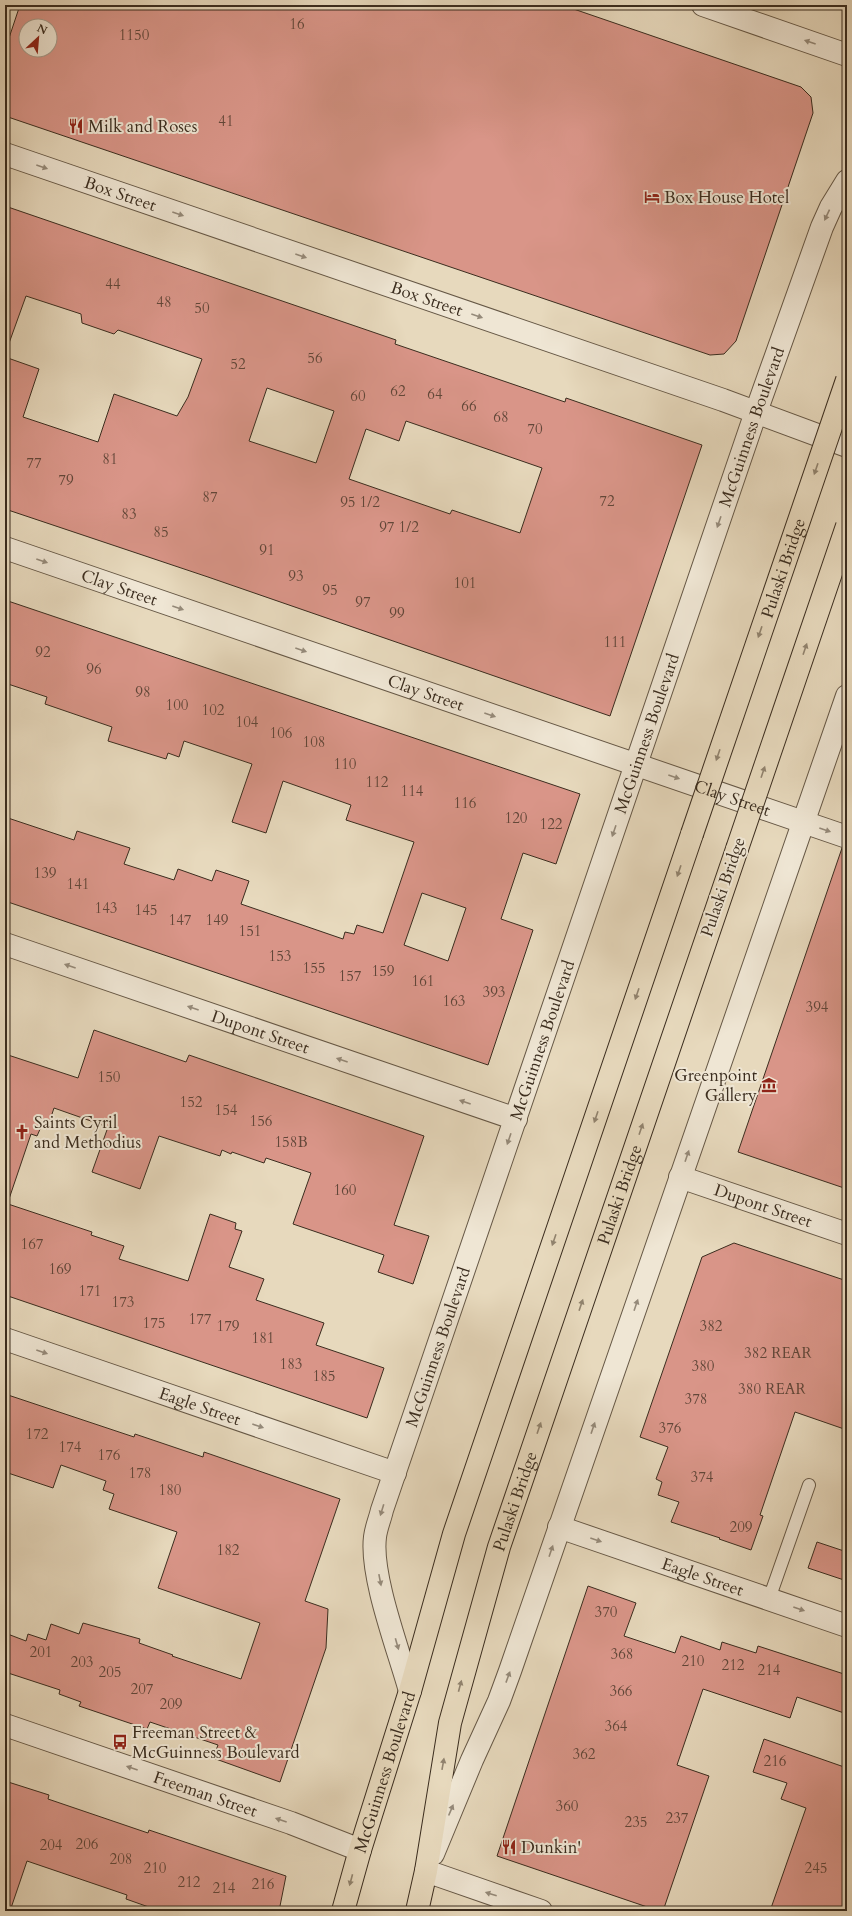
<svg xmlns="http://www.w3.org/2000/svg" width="852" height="1916" font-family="Cardo,serif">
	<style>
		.building { fill: #d99588; stroke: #3b2d1f; fill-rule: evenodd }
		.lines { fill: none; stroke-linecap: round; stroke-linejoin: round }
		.service-casing { stroke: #665846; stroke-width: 14 }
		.minor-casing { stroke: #665846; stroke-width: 24 }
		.tertiary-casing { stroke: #665846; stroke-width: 24 }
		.primary-casing { stroke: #3b2d1f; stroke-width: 24 }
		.service { stroke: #efe6d4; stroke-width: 12 }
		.minor { stroke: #efe6d4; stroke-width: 22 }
		.tertiary { stroke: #efe6d4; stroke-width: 22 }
		.primary { stroke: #e7d9bd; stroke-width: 22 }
		.primary-bridge-casing { stroke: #3b2d1f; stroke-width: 24; stroke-linecap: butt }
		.primary-bridge { stroke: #e7d9bd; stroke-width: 22 }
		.oneway { fill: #958a7a }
		.oneway2 { fill: #91836e }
		.labels { text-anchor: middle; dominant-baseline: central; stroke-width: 4; stroke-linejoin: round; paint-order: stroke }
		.number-label { font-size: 15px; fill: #624739 }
		.poi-label { font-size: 17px; fill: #3b2d1f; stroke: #efe6d4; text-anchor: start }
		.street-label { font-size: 17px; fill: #3b2d1f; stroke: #efe6d4 }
	</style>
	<rect width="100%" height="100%" fill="#e7d9bd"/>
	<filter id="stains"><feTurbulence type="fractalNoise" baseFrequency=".005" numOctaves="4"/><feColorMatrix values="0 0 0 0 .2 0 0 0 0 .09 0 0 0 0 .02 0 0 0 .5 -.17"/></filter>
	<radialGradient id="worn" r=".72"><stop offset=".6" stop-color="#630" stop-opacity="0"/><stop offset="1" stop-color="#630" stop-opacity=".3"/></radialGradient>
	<g class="building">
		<path d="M20 5H562L801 87 811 97 813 113 736 341 724 354 710 355 5 116V50ZM26 26H50V50H26Z"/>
		<path d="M5 206 396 340 395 344 565 402 566 398 702 445 610 716 208 577 5 509V357L39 369 23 417 98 442 114 394 177 416 188 397 202 359 118 330 114 334 82 323 81 314 26 296 8 346H5ZM267 388 334 411 316 463 249 441ZM406 421 542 468 520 533 452 510 450 514 349 479 366 429 399 441Z"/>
		<path d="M5 600 580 794 556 864 523 853 501 919 533 930 488 1065 5 901V817L74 840 77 831 130 848 124 864 174 880 178 869 212 881 216 870 249 881 241 904 343 939 345 932 354 934 357 925 383 933 414 842 346 820 351 805 283 781 266 833 232 822 252 764 184 741 179 757 168 753 166 759 108 741 112 727 45 704 47 697 5 683ZM422 893 466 908 448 961 404 945Z"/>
		<polygon points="842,848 847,849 847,1189 738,1152"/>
		<polygon points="94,1030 186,1062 189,1055 424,1136 394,1225 429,1236 413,1284 378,1272 384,1255 293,1224 311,1173 266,1158 264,1163 232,1152 231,1154 222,1150 220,1156 159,1136 140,1189 92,1172 108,1127 54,1108 47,1129 41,1127 37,1136 31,1134 9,1199 5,1198 5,1054 78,1078"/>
		<polygon points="5,1203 92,1232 91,1235 124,1246 119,1259 188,1281 210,1214 236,1223 235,1229 242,1231 229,1267 264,1279 256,1300 324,1323 316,1345 384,1368 367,1418 5,1295"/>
		<polygon points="734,1243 847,1281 847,1430 795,1412 760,1515 763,1516 751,1550 719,1539 720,1538 671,1522 679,1502 658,1495 662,1482 656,1479 668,1447 640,1437 702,1257"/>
		<polygon points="5,1394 134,1437 135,1434 203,1457 204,1452 340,1499 305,1601 328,1609 326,1648 280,1782 213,1758 218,1745 150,1722 147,1729 79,1706 81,1702 59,1694 60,1690 5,1672 5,1633 26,1641 28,1634 46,1640 51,1624 79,1634 83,1623 140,1639 139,1643 173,1655 172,1656 241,1679 260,1623 158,1588 177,1532 109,1509 114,1494 103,1490 106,1481 61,1465 53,1488 5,1472"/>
		<polygon points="817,1542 847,1552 847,1581 808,1568"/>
		<polygon points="588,1586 636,1603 624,1636 675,1653 681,1636 720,1650 722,1642 756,1653 758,1646 847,1675 847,1714 797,1697 790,1718 703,1689 677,1765 709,1776 663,1911 659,1911 497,1856"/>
		<polygon points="764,1739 847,1768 847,1911 770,1911 806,1808 781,1799 787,1783 753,1772"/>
		<polygon points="5,1781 49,1795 48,1799 148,1833 149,1830 286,1876 279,1911 160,1911 126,1899 127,1895 27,1861 10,1911 5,1911"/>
	</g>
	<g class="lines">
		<g class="service-casing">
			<polyline id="service" points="769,1599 809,1485"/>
		</g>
		<g class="minor-casing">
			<g id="minor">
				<path id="s1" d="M5 548 847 837"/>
				<path id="s2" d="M5 944 516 1119"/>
				<path id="s3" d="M680 1177 847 1234"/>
				<path id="s4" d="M5 1339 395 1473"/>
				<path id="s5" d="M559 1527 847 1626"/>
				<path id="s6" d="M5 1725 291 1823 360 1850"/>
				<polyline points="426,1871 541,1911"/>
			</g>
		</g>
		<g class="tertiary-casing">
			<g id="tertiary">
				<polyline points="703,5 847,55"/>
				<path id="s7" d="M5 154 723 400 847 446"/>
				<path id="s8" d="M410 1691C399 1651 370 1576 375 1537 376 1528 380 1519 382 1510L756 412 822 227 831 207 847 181"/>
				<polyline points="433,1854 472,1760 499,1701 510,1671 847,696"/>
			</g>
		</g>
		<g class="primary-casing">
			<g id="primary">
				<path id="s9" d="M343 1911 360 1850 410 1691 454 1534 692 834"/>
				<path id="s10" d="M417 1911 426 1871 450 1723 499 1547 737 849"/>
			</g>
		</g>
		<use href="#service" class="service"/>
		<use href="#minor" class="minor"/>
		<use href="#tertiary" class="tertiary"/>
		<use href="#primary" class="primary"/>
		<g class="primary-bridge-casing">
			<g id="primary-bridge">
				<path id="s11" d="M692 834 847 380"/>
				<polyline points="737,849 847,526"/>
			</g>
		</g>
		<use href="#primary-bridge" class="primary-bridge"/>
	</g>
	<defs><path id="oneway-solid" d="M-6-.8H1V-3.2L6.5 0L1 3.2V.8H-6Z"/></defs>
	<g class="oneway">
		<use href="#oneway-solid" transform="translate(810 42) rotate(-161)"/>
		<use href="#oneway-solid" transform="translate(42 167) rotate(19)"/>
		<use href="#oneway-solid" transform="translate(178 214) rotate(19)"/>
		<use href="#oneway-solid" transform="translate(827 215) rotate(115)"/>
		<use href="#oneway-solid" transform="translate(301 256) rotate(19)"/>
		<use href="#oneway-solid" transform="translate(477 316) rotate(19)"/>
		<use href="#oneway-solid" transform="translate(719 522) rotate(109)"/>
		<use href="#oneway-solid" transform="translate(42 561) rotate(19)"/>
		<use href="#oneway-solid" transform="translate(178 608) rotate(19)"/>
		<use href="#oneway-solid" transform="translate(301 650) rotate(19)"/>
		<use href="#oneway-solid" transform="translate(490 715) rotate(19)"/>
		<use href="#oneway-solid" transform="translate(674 777) rotate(19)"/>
		<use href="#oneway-solid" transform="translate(825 830) rotate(19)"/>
		<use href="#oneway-solid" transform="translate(614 831) rotate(109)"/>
		<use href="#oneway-solid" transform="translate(70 966) rotate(-161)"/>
		<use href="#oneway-solid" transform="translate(193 1008) rotate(-161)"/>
		<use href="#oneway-solid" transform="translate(342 1060) rotate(-161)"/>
		<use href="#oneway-solid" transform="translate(465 1102) rotate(-161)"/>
		<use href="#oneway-solid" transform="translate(509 1139) rotate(109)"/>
		<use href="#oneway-solid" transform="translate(687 1156) rotate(-71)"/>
		<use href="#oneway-solid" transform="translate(636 1305) rotate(-71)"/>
		<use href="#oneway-solid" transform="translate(42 1352) rotate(19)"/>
		<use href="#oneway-solid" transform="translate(258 1426) rotate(19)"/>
		<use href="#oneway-solid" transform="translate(593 1428) rotate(-71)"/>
		<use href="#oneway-solid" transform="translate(382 1510) rotate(107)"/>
		<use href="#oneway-solid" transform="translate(596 1540) rotate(19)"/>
		<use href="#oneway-solid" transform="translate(551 1551) rotate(-71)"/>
		<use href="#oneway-solid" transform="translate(380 1580) rotate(79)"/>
		<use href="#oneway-solid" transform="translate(799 1609) rotate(19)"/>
		<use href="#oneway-solid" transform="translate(397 1644) rotate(74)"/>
		<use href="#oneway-solid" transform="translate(508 1677) rotate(-70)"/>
		<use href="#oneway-solid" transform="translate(132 1768) rotate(-161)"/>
		<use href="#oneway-solid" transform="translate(451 1810) rotate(-67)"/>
		<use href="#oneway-solid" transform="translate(281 1820) rotate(-161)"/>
		<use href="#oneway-solid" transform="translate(491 1894) rotate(-162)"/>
	</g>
	<g class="oneway2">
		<use href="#oneway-solid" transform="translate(816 469) rotate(109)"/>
		<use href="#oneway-solid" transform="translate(760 632) rotate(109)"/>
		<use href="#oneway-solid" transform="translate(805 649) rotate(-71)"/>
		<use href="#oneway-solid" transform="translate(718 755) rotate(109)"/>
		<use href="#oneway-solid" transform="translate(763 772) rotate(-71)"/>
		<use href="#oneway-solid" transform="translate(679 871) rotate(109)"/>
		<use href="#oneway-solid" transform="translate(637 994) rotate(109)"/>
		<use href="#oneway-solid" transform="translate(596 1117) rotate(109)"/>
		<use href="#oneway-solid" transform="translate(641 1129) rotate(-71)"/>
		<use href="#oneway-solid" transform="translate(554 1240) rotate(109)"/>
		<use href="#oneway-solid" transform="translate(581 1305) rotate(-71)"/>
		<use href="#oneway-solid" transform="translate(539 1428) rotate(-71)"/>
		<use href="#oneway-solid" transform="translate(460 1686) rotate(-75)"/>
		<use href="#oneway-solid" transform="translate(443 1764) rotate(-80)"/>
		<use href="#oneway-solid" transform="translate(351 1880) rotate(105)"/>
	</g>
	<defs>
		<g id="restaurant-bare" transform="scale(1.2)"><path d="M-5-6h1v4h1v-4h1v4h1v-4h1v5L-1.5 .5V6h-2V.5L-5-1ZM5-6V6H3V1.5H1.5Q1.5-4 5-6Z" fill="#8f2418" stroke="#efe6d4" stroke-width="2.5" paint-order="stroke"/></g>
		<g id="hotel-bare" transform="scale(1.2)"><path d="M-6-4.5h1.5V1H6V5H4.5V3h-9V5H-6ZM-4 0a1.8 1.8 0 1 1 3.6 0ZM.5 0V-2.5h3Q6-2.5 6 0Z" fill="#8f2418" stroke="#efe6d4" stroke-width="2.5" paint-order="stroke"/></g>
		<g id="museum-bare" transform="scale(1.2)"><path d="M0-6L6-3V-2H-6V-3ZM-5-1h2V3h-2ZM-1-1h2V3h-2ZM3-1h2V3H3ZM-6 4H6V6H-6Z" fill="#8f2418" stroke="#efe6d4" stroke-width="2.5" paint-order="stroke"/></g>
		<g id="church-bare" transform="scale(1.2)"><path d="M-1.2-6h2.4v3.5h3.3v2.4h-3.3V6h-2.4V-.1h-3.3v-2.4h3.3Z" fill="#8f2418" stroke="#efe6d4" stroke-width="2.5" paint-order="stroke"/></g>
		<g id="bus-bare" transform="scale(1.2)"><path d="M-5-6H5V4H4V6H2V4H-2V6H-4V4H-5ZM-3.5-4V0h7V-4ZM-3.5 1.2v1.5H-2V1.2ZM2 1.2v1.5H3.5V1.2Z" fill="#8f2418" stroke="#efe6d4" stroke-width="2.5" paint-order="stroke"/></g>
	</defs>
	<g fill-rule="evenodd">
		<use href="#restaurant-bare" x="76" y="126"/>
		<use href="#hotel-bare" x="652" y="197"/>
		<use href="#museum-bare" x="769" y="1085"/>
		<use href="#church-bare" x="22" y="1132"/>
		<use href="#bus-bare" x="120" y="1742"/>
		<use href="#restaurant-bare" x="509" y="1847"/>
	</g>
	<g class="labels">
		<g class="number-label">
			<text x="297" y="24">16</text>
			<text x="134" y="35">1150</text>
			<text x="226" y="121">41</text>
			<text x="113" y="284">44</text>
			<text x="164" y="302">48</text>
			<text x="202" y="308">50</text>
			<text x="315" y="358">56</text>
			<text x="238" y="364">52</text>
			<text x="398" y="391">62</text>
			<text x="435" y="394">64</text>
			<text x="358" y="396">60</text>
			<text x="469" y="406">66</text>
			<text x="501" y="417">68</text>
			<text x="535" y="429">70</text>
			<text x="110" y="459">81</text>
			<text x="34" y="463">77</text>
			<text x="66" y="480">79</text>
			<text x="210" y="497">87</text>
			<text x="607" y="501">72</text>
			<text x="360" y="502">95 1/2</text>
			<text x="129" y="514">83</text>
			<text x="399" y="527">97 1/2</text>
			<text x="161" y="532">85</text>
			<text x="267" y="550">91</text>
			<text x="296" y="576">93</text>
			<text x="465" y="583">101</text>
			<text x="330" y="590">95</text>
			<text x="363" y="602">97</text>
			<text x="397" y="613">99</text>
			<text x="615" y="642">111</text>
			<text x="43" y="652">92</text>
			<text x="94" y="669">96</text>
			<text x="143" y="692">98</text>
			<text x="177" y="705">100</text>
			<text x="213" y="710">102</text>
			<text x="247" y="722">104</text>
			<text x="281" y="733">106</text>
			<text x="314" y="742">108</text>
			<text x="345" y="764">110</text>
			<text x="377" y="782">112</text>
			<text x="412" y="791">114</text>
			<text x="465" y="803">116</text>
			<text x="516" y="818">120</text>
			<text x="551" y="824">122</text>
			<text x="45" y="873">139</text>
			<text x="78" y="884">141</text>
			<text x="106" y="908">143</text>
			<text x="146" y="910">145</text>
			<text x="180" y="920">147</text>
			<text x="217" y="920">149</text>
			<text x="250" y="931">151</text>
			<text x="280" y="956">153</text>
			<text x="314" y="968">155</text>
			<text x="383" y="971">159</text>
			<text x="350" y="976">157</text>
			<text x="423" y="981">161</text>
			<text x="494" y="992">393</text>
			<text x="454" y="1001">163</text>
			<text x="817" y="1007">394</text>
			<text x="109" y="1077">150</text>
			<text x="191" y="1102">152</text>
			<text x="226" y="1110">154</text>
			<text x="261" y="1121">156</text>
			<text x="291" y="1142">158B</text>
			<text x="345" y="1190">160</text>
			<text x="32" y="1244">167</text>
			<text x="60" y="1269">169</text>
			<text x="90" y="1291">171</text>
			<text x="123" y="1302">173</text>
			<text x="200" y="1319">177</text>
			<text x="154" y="1323">175</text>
			<text x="228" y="1326">179</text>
			<text x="711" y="1326">382</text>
			<text x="263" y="1338">181</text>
			<text x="778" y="1353">382 REAR</text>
			<text x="291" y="1364">183</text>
			<text x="703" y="1366">380</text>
			<text x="324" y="1376">185</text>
			<text x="772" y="1389">380 REAR</text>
			<text x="696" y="1399">378</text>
			<text x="670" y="1428">376</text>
			<text x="37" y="1434">172</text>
			<text x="70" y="1447">174</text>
			<text x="109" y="1455">176</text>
			<text x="140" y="1473">178</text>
			<text x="702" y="1477">374</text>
			<text x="170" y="1490">180</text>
			<text x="741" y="1527">209</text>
			<text x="228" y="1550">182</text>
			<text x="606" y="1612">370</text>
			<text x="41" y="1652">201</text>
			<text x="622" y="1654">368</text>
			<text x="693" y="1661">210</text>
			<text x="82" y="1662">203</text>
			<text x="733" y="1665">212</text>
			<text x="769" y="1670">214</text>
			<text x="110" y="1672">205</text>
			<text x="142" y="1689">207</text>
			<text x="621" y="1691">366</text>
			<text x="171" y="1704">209</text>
			<text x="616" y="1726">364</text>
			<text x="584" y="1754">362</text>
			<text x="775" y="1761">216</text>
			<text x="567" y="1806">360</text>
			<text x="677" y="1818">237</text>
			<text x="636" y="1822">235</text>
			<text x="87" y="1844">206</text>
			<text x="51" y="1845">204</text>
			<text x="121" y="1859">208</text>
			<text x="155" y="1868">210</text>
			<text x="816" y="1868">245</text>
			<text x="189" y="1882">212</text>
			<text x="263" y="1884">216</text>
			<text x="224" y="1888">214</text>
		</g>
		<g class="poi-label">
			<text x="88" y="126">Milk and Roses</text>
			<text x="664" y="197">Box House Hotel</text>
			<text x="757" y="1075" text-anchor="end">Greenpoint<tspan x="757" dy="20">Gallery</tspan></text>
			<text x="34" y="1122">Saints Cyril<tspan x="34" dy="20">and Methodius</tspan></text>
			<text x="132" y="1732">Freeman Street &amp;<tspan x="132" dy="20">McGuinness Boulevard</tspan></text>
			<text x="521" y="1847">Dunkin'</text>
		</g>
		<g class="street-label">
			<text stroke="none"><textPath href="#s7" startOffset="122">Box Street</textPath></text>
			<text stroke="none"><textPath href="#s7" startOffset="446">Box Street</textPath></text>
			<text stroke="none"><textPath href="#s8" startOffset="1331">McGuinness Boulevard</textPath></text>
			<text stroke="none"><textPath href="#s11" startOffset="281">Pulaski Bridge</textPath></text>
			<text stroke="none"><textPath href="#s1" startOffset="121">Clay Street</textPath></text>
			<text stroke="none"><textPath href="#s1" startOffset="445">Clay Street</textPath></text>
			<text stroke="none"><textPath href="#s8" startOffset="1007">McGuinness Boulevard</textPath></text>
			<text stroke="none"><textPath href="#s1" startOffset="769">Clay Street</textPath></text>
			<text transform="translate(723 887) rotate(-71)">Pulaski Bridge</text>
			<text stroke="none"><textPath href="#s2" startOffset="270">Dupont Street</textPath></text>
			<text stroke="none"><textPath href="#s8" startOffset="683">McGuinness Boulevard</textPath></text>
			<text stroke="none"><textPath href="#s10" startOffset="746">Pulaski Bridge</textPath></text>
			<text stroke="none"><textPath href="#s3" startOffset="88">Dupont Street</textPath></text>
			<text stroke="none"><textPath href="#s8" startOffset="359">McGuinness Boulevard</textPath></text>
			<text stroke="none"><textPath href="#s4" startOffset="206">Eagle Street</textPath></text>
			<text stroke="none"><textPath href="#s10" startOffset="422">Pulaski Bridge</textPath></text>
			<text stroke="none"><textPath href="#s5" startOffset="152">Eagle Street</textPath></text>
			<text stroke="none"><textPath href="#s9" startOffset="145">McGuinness Boulevard</textPath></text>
			<text stroke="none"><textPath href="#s6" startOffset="212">Freeman Street</textPath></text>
		</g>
	</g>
	<rect width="852" height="1916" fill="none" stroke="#e7d9bd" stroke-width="20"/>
	<rect x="6" y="6" width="840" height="1904" fill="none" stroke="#3b2d1f" stroke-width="2"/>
	<rect x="10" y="10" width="832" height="1896" fill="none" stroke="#3b2d1f"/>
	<g transform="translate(38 38) rotate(26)"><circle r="19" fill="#efe6d4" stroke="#a79c8c"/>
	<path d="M0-3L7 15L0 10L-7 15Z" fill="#8f2418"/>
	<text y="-6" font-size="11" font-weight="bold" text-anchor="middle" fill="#3b2d1f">N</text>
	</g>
	<rect width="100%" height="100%" filter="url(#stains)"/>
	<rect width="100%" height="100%" fill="url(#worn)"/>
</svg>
